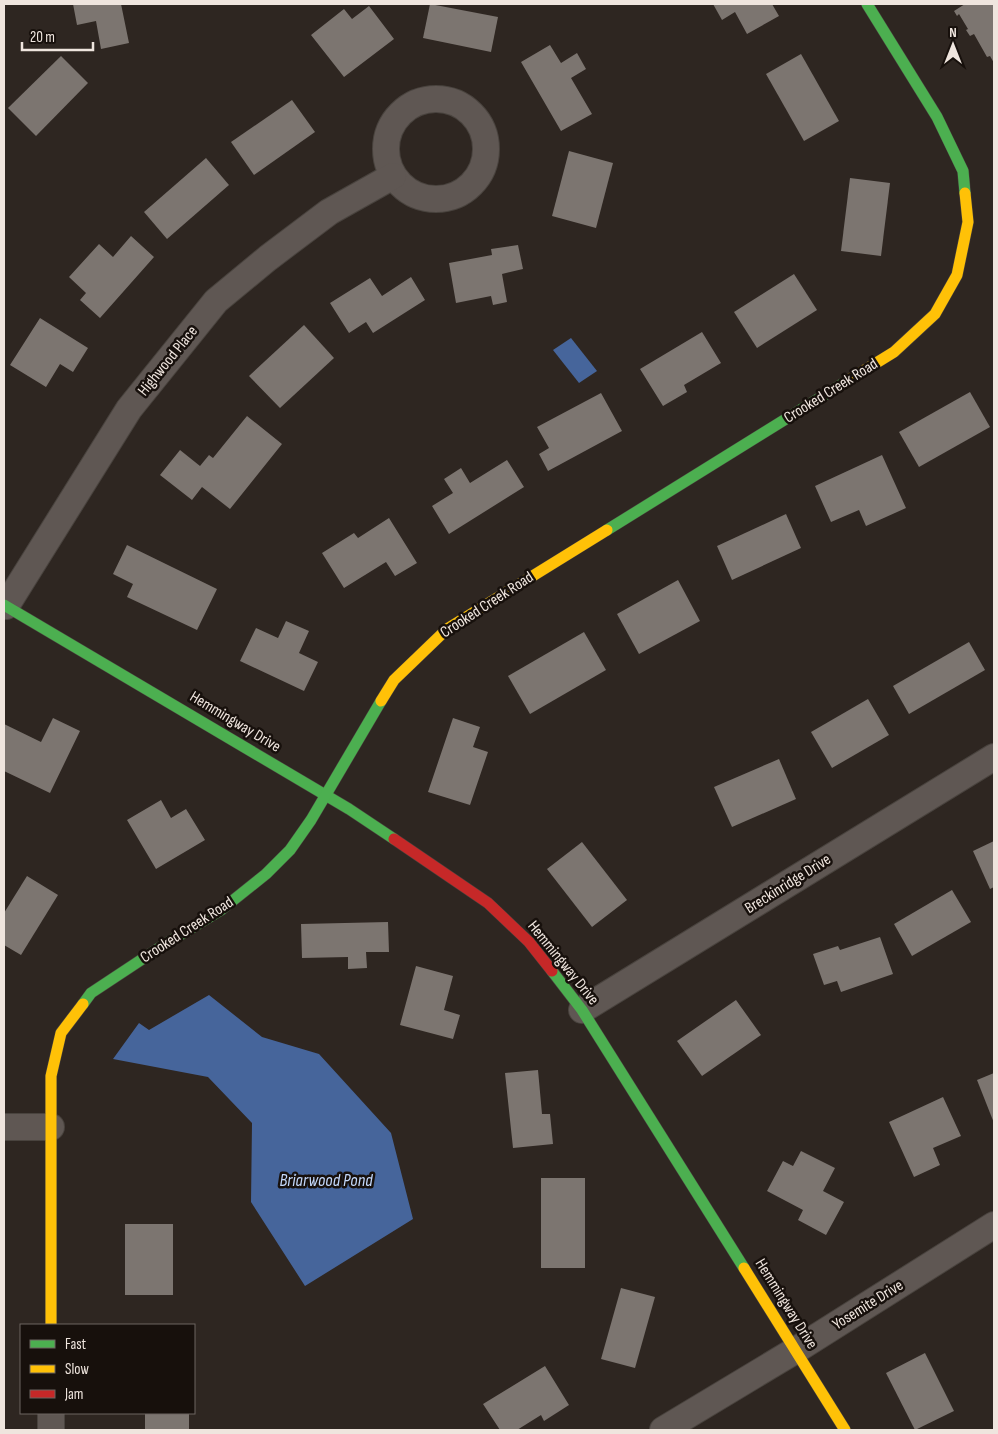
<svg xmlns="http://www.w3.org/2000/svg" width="998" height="1434" font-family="'Sofia Sans Condensed',sans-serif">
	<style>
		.water { fill: #46659b }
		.building { fill: #7c7570 }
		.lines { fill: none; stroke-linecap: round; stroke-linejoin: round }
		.street-casing { stroke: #49433e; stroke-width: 28 }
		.fast-casing { stroke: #49433e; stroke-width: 12 }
		.slow-casing { stroke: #49433e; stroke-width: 12 }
		.jam-casing { stroke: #49433e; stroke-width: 12 }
		.street { stroke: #5f5753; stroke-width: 26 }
		.fast { stroke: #4caf50; stroke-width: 11 }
		.slow { stroke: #ffc107; stroke-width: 11 }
		.jam { stroke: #c62828; stroke-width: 11 }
		.labels { text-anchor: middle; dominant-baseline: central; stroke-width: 5; stroke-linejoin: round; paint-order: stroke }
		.street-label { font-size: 16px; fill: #efe5de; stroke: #17100c }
		.water-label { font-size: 18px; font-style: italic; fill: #c4d9fc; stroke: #17100c }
	</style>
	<rect width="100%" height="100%" fill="#2e2621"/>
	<g class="water">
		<polygon points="571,338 597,371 579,383 553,350"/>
		<polygon points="209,995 262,1037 319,1054 391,1133 413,1219 305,1286 251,1202 252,1123 208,1077 113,1059 139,1023 149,1030"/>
	</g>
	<g class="building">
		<polygon points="73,4 121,4 129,43 101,49 96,21 77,25"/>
		<polygon points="430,4 498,17 491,52 423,38"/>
		<polygon points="713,4 772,4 779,16 747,34 735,12 722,20"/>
		<polygon points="965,4 994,4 994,63 990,56 987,57 974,34 970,36 966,30 968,29 959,14 957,16 954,11"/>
		<polygon points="369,6 394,39 344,77 311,35 344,9 352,19"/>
		<polygon points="550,45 561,63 577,53 586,69 571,78 592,114 561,131 521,62"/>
		<polygon points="801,54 839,121 804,141 766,74"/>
		<polygon points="61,56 88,83 36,136 8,108"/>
		<polygon points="292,100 315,132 254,175 231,142"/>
		<polygon points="569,151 613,163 596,228 552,216"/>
		<polygon points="206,158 229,185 167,239 144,212"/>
		<polygon points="850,178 890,183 881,256 841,251"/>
		<polygon points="131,236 154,257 100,318 80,300 86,293 69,277 99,244 113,257"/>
		<polygon points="518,245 523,269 502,274 507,302 493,305 491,296 456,303 449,263 492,255 491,249"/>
		<polygon points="794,274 817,310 757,348 734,312"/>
		<polygon points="411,277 425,300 373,333 366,322 349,333 330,303 370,278 382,296"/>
		<polygon points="40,318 88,348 73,372 60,364 46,387 10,365"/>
		<polygon points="304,325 334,358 280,408 249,376"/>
		<polygon points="702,332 721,363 684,385 687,392 663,406 640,369"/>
		<polygon points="970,392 990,427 919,467 899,432"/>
		<polygon points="601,393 622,431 548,471 539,454 549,448 537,427"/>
		<polygon points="247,416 282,444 230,509 202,487 192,500 160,475 180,450 200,466 209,455 213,458"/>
		<polygon points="882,455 906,508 866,526 859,510 831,522 815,486"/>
		<polygon points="507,460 524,487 449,534 432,506 453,493 444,479 461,468 470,483"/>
		<polygon points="786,514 801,548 732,580 717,546"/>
		<polygon points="389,518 417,563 395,576 386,562 344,588 322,553 354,533 358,538"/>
		<polygon points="127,545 217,589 197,630 127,597 133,584 113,574"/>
		<polygon points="678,580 700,621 639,654 617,614"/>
		<polygon points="286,621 309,631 299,653 318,662 304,691 240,661 256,628 278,638"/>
		<polygon points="584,632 606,670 530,714 508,676"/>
		<polygon points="969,642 985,670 909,714 893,686"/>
		<polygon points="868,699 889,735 832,768 811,732"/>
		<polygon points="53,718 80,731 50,793 4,771 4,724 41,742"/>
		<polygon points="453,718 480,727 473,747 488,752 470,805 428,792"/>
		<polygon points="779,759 796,799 732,827 714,787"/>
		<polygon points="161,800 171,818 186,809 205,840 156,869 127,820"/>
		<polygon points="994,841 994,887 990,889 973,851"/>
		<polygon points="582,842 627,900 592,927 547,869"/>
		<polygon points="27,876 58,895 21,955 4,945 4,913"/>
		<polygon points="952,890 971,922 912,956 894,924"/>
		<polygon points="388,922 389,952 366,952 367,968 348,969 348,957 302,958 301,924"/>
		<polygon points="880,937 893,974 841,992 837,981 824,985 813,954 838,946 840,950"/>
		<polygon points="416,966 453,976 444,1010 460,1015 453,1039 400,1025"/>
		<polygon points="736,1000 761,1035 702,1076 677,1041"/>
		<polygon points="538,1070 542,1114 550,1114 553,1144 513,1148 505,1073"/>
		<polygon points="994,1073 994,1123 977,1080"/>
		<polygon points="943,1097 961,1136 933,1148 940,1165 914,1177 889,1122"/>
		<polygon points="801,1151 835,1168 823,1191 844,1202 826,1235 798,1220 803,1210 767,1191 783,1161 793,1166"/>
		<rect x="541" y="1178" width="44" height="90"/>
		<rect x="125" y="1224" width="48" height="71"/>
		<polygon points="621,1288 655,1297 635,1368 601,1359"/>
		<polygon points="925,1353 954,1411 915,1430 886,1373"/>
		<polygon points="545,1366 569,1405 544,1421 541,1415 517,1430 500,1430 483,1404"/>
		<rect x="145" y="1413" width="44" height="17"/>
	</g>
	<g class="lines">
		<g class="street-casing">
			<g id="street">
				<circle cx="436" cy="149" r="50"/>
				<polyline points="6,606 129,409 216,301 268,258 329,212 393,176"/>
				<polyline points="582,1010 994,757"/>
				<polyline points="4,1127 51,1127"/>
				<polyline points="51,1413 51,1430"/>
				<polyline points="663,1430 796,1350 994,1225"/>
			</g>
		</g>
		<g class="fast-casing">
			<g id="fast">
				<polyline points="867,4 937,117 963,171 965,193"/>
				<polyline points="607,530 847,381"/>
				<polyline points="4,605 349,809 394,839"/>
				<polyline points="552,971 582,1010 744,1268"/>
				<polyline points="83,1004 91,993 159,948 221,910 266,874 290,850 311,820 381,701"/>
			</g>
		</g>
		<g class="slow-casing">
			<g id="slow">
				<polyline points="847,381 894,352 935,314 957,275 968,222 965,193"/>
				<polyline points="381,701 394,680 447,629 607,530"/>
				<polyline points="744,1268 845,1430"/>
				<polyline points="51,1325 51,1076 61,1033 83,1004"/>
			</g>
		</g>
		<g class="jam-casing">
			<polyline id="jam" points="394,839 488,903 529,942 552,971"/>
		</g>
		<use href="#street" class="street"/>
		<use href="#fast" class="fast"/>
		<use href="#slow" class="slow"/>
		<use href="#jam" class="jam"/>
	</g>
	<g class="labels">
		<g class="street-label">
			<text transform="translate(168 361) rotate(-51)">Highwood Place</text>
			<text transform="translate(831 391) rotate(-32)">Crooked Creek Road</text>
			<text transform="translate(487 605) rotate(-33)">Crooked Creek Road</text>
			<text transform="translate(235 722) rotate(31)">Hemmingway Drive</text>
			<text transform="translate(788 884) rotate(-32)">Breckinridge Drive</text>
			<text transform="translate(187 930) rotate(-33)">Crooked Creek Road</text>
			<text transform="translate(563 963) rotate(51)">Hemmingway Drive</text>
			<text transform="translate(786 1304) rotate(58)">Hemmingway Drive</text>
			<text transform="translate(868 1305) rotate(-32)">Yosemite Drive</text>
		</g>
		<g class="water-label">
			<text x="326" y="1180">Briarwood Pond</text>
		</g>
	</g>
	<rect width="998" height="1434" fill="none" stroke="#efe5de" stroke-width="10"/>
	<rect x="20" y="1324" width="175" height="90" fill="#17100c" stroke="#6d6560"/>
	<rect x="30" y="1340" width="25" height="8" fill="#4caf50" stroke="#6d6560"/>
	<text x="65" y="1349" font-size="15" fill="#efe5de">Fast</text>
	<rect x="30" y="1365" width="25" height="8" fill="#ffc107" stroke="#6d6560"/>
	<text x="65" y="1374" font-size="15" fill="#efe5de">Slow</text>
	<rect x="30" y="1390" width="25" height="8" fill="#c62828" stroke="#6d6560"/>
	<text x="65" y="1399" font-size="15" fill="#efe5de">Jam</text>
	<g transform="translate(953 45)" stroke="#17100c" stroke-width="4" paint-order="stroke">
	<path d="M0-4L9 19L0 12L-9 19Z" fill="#efe5de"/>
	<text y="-8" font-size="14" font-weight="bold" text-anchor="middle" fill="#efe5de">N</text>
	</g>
	<path d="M22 42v8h71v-8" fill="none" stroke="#efe5de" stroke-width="2.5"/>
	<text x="30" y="42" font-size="15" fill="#efe5de" stroke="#17100c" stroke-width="4" paint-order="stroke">20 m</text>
</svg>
